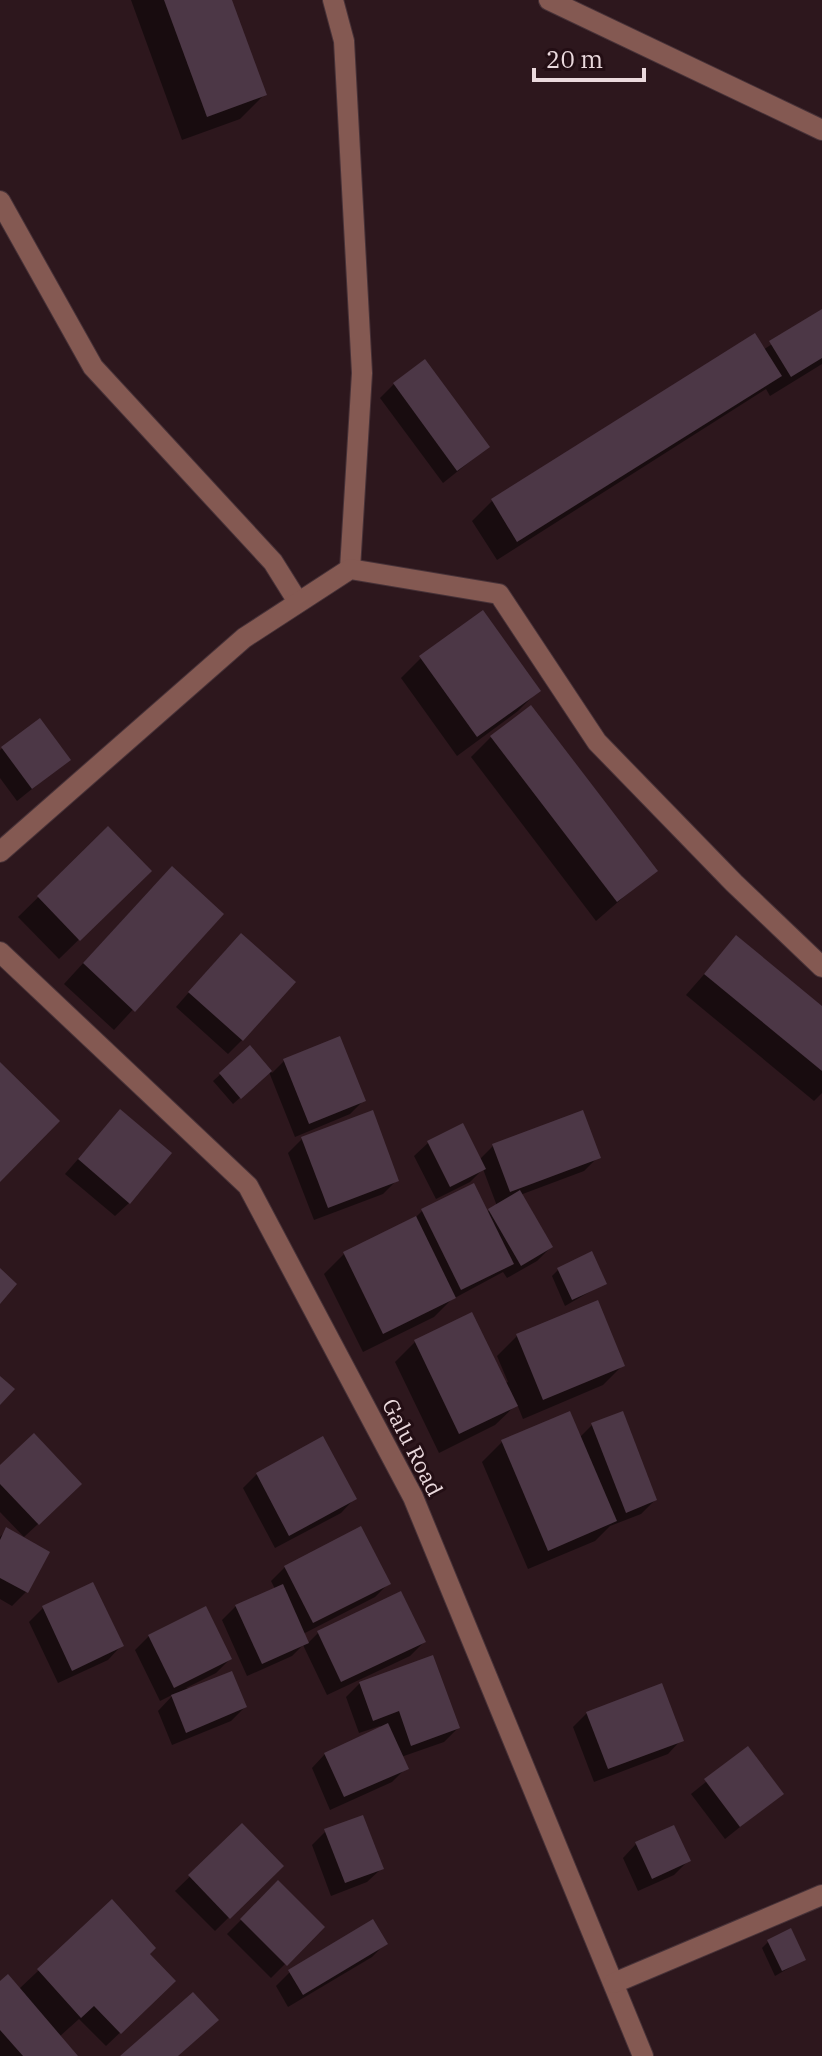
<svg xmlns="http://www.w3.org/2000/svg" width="822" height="2056" font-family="'IBM Plex Serif',serif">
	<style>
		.shadow { fill: #0007 }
		.building { fill: #4c3746 }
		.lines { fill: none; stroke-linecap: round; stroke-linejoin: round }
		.minor-casing { stroke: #473238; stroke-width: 22 }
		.minor { stroke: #845952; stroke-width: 20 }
		.labels { text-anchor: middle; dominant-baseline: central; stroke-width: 6; stroke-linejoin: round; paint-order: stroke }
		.street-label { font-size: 22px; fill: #ead9dd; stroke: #230e14 }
	</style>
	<rect width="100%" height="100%" fill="#2d171d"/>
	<g class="shadow">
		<polygon points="131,0 230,0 265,94 240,119 182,140"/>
		<polygon points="822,311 822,364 770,396 766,389 497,560 472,521 492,501 755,336 763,350"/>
		<polygon points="394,384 488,447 443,483 380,398"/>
		<polygon points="421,658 538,691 518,711 457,756 401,678"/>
		<polygon points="39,721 68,760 17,801 0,778 0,750"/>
		<polygon points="491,737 655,870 596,921 471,757"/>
		<polygon points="108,829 149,871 59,959 18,917"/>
		<polygon points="152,888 221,914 114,1030 64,984"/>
		<polygon points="736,938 822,1008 822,1093 814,1101 686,995"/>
		<polygon points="227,949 242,1040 228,1054 176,1007"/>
		<polygon points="339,1038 364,1100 350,1114 295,1137 269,1072 233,1104 213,1081 250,1048 272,1073 284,1061"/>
		<polygon points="120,1111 129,1203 115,1216 65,1174"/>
		<polygon points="302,1139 397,1180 383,1194 314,1220 288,1153"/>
		<polygon points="428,1143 479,1160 493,1146 598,1157 584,1171 520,1195 551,1247 537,1261 507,1278 503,1272 451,1300 434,1317 363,1352 324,1274 344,1254 414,1219 422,1211 486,1213 497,1206 483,1169 470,1182 436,1199 414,1156"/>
		<polygon points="558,1270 605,1283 565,1306 552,1276"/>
		<polygon points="471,1314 505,1383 508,1382 497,1356 517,1336 623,1365 603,1385 523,1419 517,1404 495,1425 439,1453 395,1362 415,1342"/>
		<polygon points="593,1424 655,1500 641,1514 610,1526 595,1541 528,1569 482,1462 502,1442 579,1438"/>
		<polygon points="0,1468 66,1498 24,1537 0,1512"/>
		<polygon points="257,1474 354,1499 341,1513 275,1548 243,1488"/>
		<polygon points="7,1530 47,1552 26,1592 12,1606 0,1599 0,1537"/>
		<polygon points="285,1567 388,1584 375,1597 303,1634 307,1644 318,1633 424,1642 410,1656 327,1695 303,1645 292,1656 247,1676 222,1620 236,1606 275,1589 271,1581"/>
		<polygon points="43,1608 121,1646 108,1660 58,1683 29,1622"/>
		<polygon points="149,1636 230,1659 216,1673 186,1688 245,1707 231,1721 172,1745 158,1711 174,1694 160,1701 135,1650"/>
		<polygon points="360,1683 458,1728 444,1742 401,1757 406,1768 392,1782 330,1810 312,1768 325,1754 382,1729 380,1726 359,1733 346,1697"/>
		<polygon points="587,1713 681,1740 668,1754 594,1782 573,1727"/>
		<polygon points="747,1749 781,1794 725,1839 691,1794"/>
		<polygon points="242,1826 281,1866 215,1931 175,1891"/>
		<polygon points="326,1831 381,1869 367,1882 331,1896 312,1845"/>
		<polygon points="636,1844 688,1861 674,1875 638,1891 623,1858"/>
		<polygon points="278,1883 322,1927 271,1978 227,1934"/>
		<polygon points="111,1902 148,1954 174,1981 106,2046 79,2019 59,2037 75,2056 0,2056 0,1984 19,1989"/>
		<polygon points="769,1941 803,1960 775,1976 762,1948"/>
		<polygon points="386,1943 372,1957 288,2007 276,1986 290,1972"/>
	</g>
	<g class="building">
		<polygon points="164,0 232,0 267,95 207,117"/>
		<polygon points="822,309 822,358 791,377 769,341"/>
		<polygon points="755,333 782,376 517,542 491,499"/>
		<polygon points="425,359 490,447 457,471 393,383"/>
		<polygon points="483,610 541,691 477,737 419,656"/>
		<polygon points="531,705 658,871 617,902 490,736"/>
		<polygon points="40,718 71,760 32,789 1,747"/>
		<polygon points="108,826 152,871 80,941 37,896"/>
		<polygon points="172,866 224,914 135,1012 83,963"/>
		<polygon points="241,933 296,982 243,1041 188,992"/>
		<polygon points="736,935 822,1006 822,1071 704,974"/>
		<polygon points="340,1036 366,1101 309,1124 283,1059"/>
		<polygon points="250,1045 272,1071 241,1099 219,1073"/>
		<polygon points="0,1062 60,1121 0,1182"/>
		<polygon points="120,1109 172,1153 130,1204 78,1159"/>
		<polygon points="373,1110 399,1181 328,1208 301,1137"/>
		<polygon points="583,1110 601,1158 510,1192 492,1144"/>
		<polygon points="463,1123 486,1169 450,1187 427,1141"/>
		<polygon points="474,1183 514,1264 461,1290 421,1209"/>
		<polygon points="520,1190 553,1247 521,1266 488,1209"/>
		<polygon points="416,1216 456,1298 383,1334 343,1252"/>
		<polygon points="592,1251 607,1284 572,1300 557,1268"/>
		<polygon points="0,1268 17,1284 0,1304"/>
		<polygon points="598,1300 625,1366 543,1400 516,1334"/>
		<polygon points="472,1312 518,1406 459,1434 414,1340"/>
		<polygon points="0,1376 15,1389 0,1405"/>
		<polygon points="570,1411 617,1521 548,1551 501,1440"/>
		<polygon points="623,1411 657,1500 626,1513 591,1423"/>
		<polygon points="34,1433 82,1484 39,1525 0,1484 0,1465"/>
		<polygon points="323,1436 357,1499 289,1536 256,1473"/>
		<polygon points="361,1526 391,1584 313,1623 284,1566"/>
		<polygon points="6,1527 50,1552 28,1593 0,1578 0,1540"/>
		<polygon points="93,1582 124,1646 72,1671 42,1606"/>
		<polygon points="283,1584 309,1643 262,1664 235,1605"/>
		<polygon points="401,1591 426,1642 341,1682 317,1631"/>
		<polygon points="206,1606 232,1659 174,1688 148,1635"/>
		<polygon points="433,1655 460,1728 411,1746 399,1711 373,1721 359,1682"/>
		<polygon points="232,1671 247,1707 186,1733 171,1695"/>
		<polygon points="662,1683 684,1741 608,1769 586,1712"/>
		<polygon points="388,1723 409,1769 344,1797 324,1753"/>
		<polygon points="748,1746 784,1794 740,1827 704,1779"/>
		<polygon points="363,1815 384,1869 345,1883 324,1829"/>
		<polygon points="242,1823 284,1866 230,1919 188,1875"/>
		<polygon points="674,1825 691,1861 652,1879 635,1842"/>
		<polygon points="278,1880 325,1927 287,1966 240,1919"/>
		<polygon points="112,1899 156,1948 150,1954 176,1981 121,2034 94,2006 81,2018 37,1969"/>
		<polygon points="373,1919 388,1944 303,1995 288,1970"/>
		<polygon points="791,1928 806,1960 782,1971 767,1940"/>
		<polygon points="8,1974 78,2056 23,2056 0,2030 0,1981"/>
		<polygon points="193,1992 219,2020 178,2056 120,2056"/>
	</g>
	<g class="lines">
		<g class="minor-casing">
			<g id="minor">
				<polyline points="333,0 344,41 362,373 350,569"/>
				<polyline points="549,0 822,130"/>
				<polyline points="0,201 93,367 273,562 298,602"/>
				<polyline points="0,852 244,638 350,569 499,594 597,742 734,883 822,967"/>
				<polyline points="0,952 248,1186 413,1497 643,2056"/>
				<polyline points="614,1983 822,1895"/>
			</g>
		</g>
		<use href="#minor" class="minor"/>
	</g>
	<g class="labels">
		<g class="street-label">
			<text transform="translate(413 1447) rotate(63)">Galu Road</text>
		</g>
	</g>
	<path d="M534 68v12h110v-12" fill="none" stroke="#ead9dd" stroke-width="4"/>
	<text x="546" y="68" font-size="24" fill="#ead9dd" stroke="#230e14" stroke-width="6" paint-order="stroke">20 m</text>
</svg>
